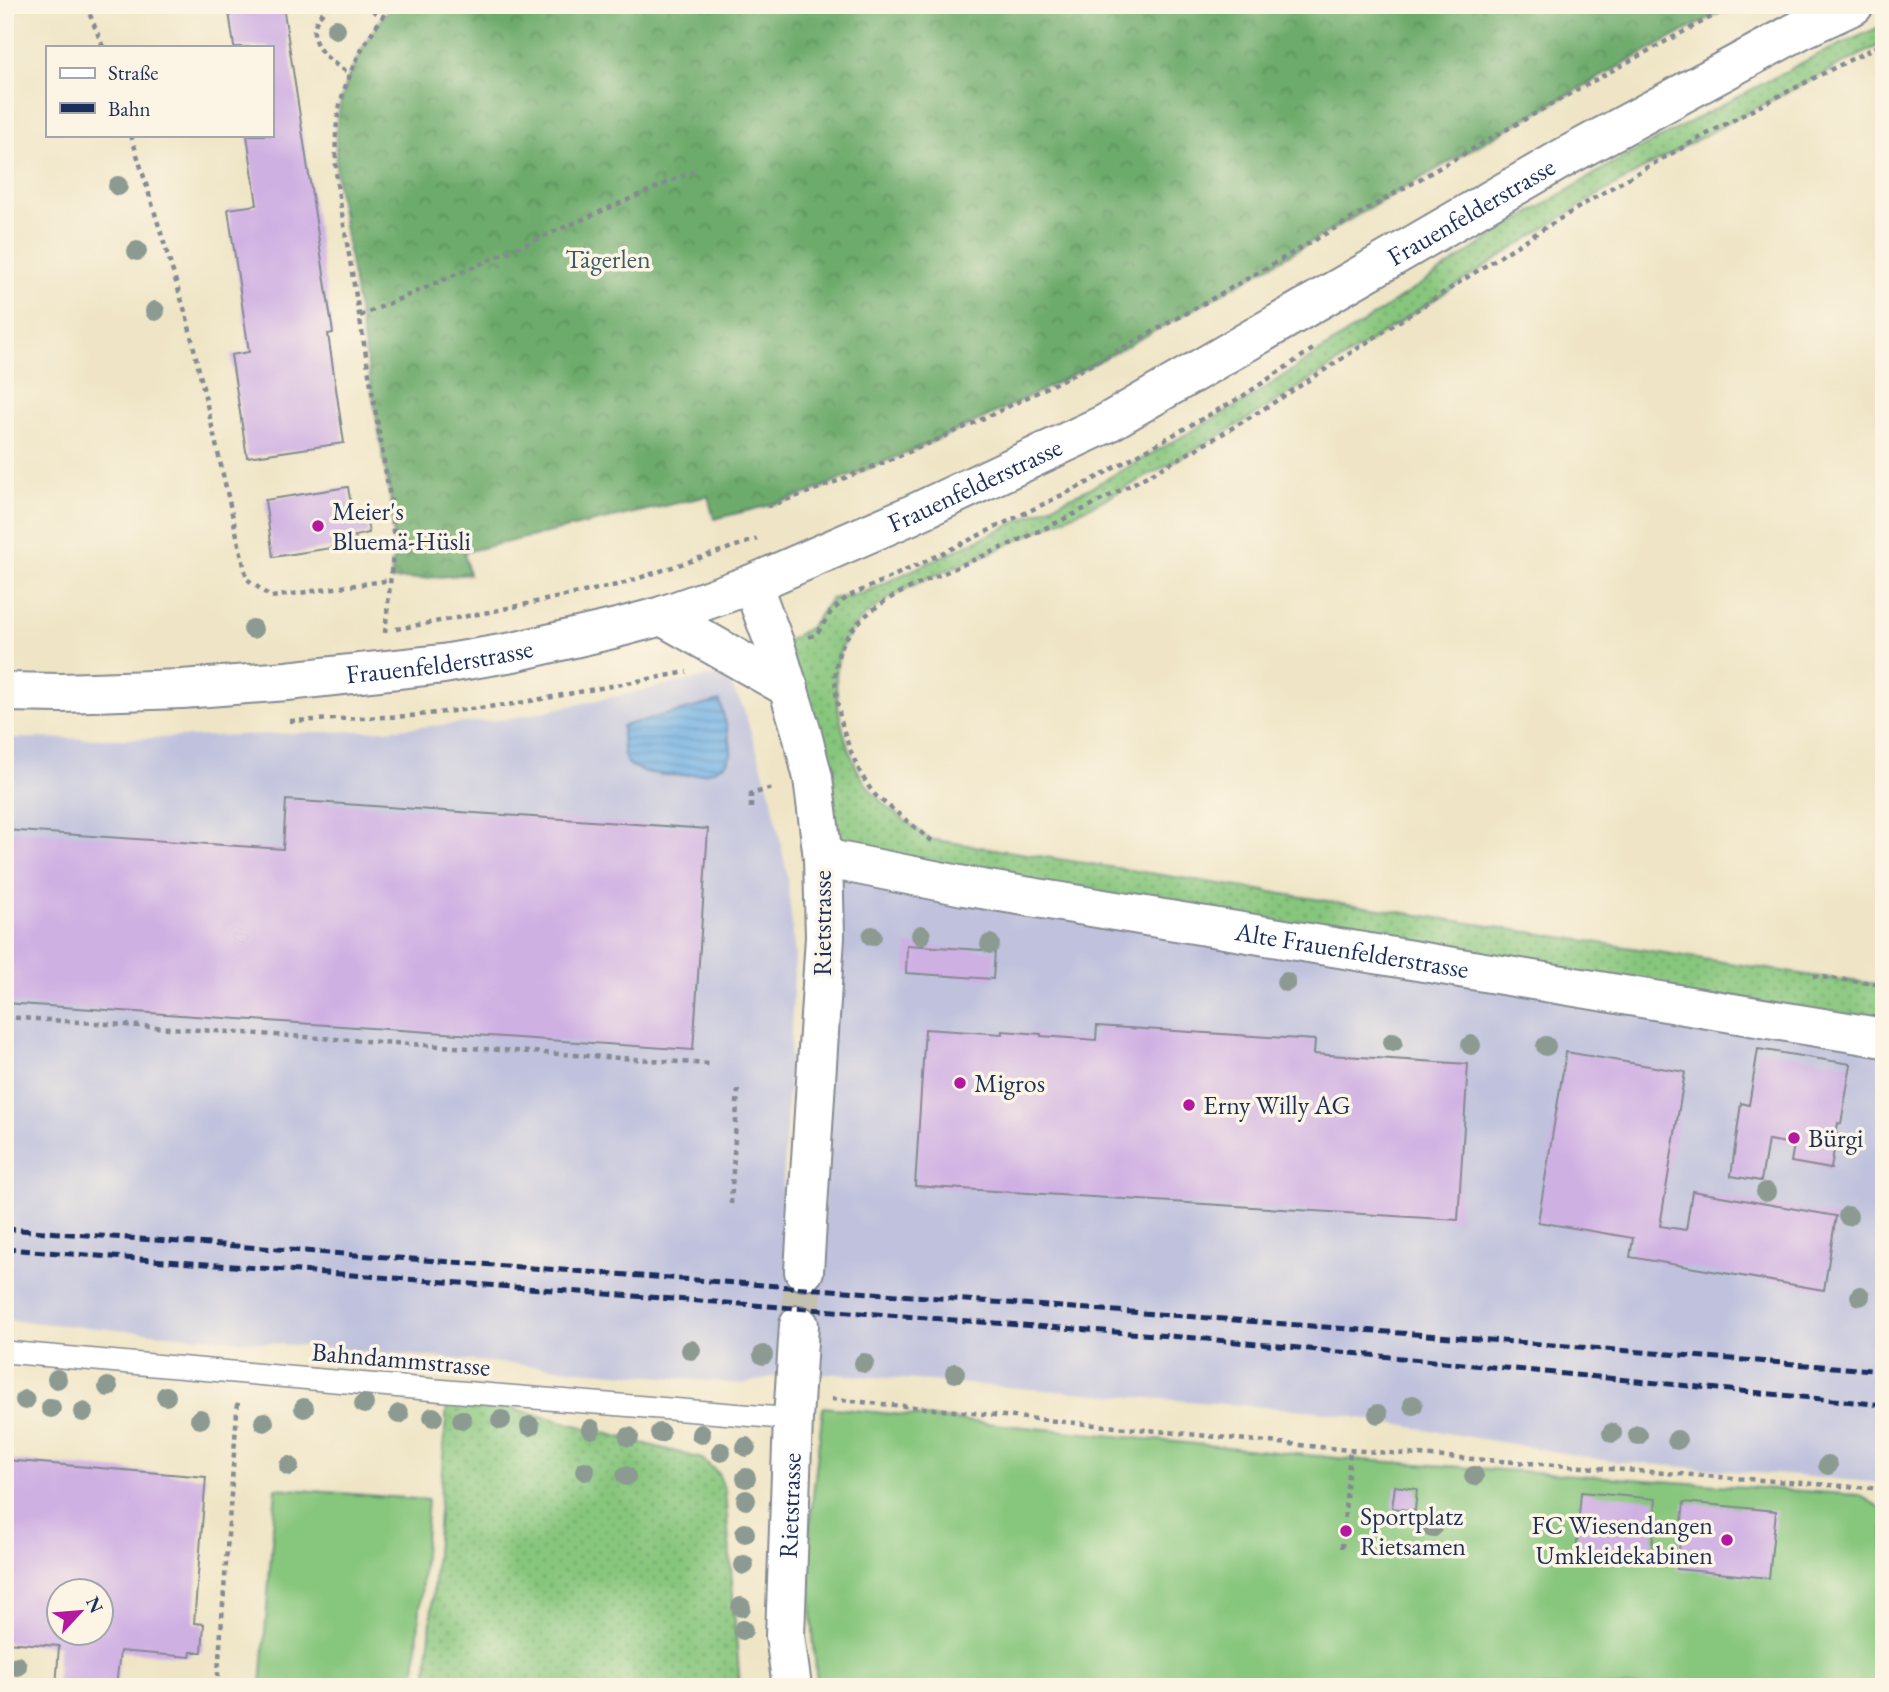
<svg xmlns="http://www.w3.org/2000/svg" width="1889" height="1692" font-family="'EB Garamond',serif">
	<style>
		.industrial { fill: #c0c2dd }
		.grass { fill: url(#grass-dots); stroke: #517a6e; stroke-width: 2 }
		.forest { fill: url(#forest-crowns); stroke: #446d65; stroke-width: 2 }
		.pitch { fill: #87c67d; stroke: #517a6e; stroke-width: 2 }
		.water { fill: url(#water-rules); stroke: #4670a1; stroke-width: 2 }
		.building { fill: #cfb0e3; fill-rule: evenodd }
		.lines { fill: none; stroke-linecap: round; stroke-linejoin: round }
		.minor-tunnel { stroke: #c5c1b1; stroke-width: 38; stroke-dasharray: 38 19; stroke-linecap: butt }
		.service-casing { stroke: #858a92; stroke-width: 24 }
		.minor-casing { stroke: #858a92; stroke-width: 42 }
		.primary-casing { stroke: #858a92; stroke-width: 42 }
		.path { stroke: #858a92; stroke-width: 4.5; stroke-dasharray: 5 5; stroke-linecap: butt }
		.service { stroke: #fff; stroke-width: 21 }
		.minor { stroke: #fff; stroke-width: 38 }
		.primary { stroke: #fff; stroke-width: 38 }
		.rail { stroke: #1b2f5e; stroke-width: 5; stroke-dasharray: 10 5; stroke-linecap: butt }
		.tree { fill: #8c9a92 }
		.poi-dot { fill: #b5179e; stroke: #fcf5e5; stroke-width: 2.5 }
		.labels { text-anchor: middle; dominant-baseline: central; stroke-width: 7; stroke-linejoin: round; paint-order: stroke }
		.street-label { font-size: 26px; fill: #1b2f5e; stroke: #fcf5e5 }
		.park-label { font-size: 26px; fill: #3b5c67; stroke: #fcf5e5 }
		.poi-label { font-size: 26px; fill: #1b2f5e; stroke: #fcf5e5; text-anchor: start }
	</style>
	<defs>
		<pattern id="grass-dots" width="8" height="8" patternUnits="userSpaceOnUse" patternTransform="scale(1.75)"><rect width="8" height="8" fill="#87c67d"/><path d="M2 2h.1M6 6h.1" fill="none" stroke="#6ea16a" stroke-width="1.8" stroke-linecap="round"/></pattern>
		<pattern id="forest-crowns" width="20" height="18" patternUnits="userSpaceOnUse" patternTransform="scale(1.75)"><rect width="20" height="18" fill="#6dab6c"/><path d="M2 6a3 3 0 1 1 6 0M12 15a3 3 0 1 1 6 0" fill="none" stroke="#598c5c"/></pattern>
		<pattern id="water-rules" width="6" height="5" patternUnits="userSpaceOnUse" patternTransform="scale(1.75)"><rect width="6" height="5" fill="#70b0e4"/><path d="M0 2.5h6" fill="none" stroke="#5b90bc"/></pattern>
	</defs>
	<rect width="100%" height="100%" fill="#fcf5e5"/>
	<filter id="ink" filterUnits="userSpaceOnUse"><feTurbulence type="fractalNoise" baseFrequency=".0143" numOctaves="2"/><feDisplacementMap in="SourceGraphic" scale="14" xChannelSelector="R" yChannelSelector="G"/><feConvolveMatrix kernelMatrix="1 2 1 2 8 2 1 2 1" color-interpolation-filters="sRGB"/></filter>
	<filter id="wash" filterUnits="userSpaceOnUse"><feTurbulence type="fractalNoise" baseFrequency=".00686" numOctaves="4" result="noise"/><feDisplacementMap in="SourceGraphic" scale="28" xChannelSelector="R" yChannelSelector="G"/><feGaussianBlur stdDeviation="1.57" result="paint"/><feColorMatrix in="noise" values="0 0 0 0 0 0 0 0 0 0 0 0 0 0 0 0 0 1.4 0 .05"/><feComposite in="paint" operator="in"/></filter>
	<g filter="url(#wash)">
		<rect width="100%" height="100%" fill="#efe5c6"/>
		<polygon class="industrial" points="720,674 733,689 743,707 771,795 787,874 795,957 781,1221 824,1224 823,858 1884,1038 1884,1483 1610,1461 1318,1411 797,1371 743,1384 5,1320 5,738 123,739 271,734 385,730 508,719"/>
		<g class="grass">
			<path d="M1884 25V43C1783 94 1682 145 1585 203 1476 270 1371 343 1263 410 1209 443 1154 473 1099 502 1064 519 1029 535 994 551 947 571 867 596 843 644 825 679 845 758 869 788 883 807 910 823 929 839L1813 976 1884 985V1038L823 858 776 648 810 627 831 599 861 594 1090 488 1247 400 1501 231 1611 164 1815 56Z"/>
			<polygon points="448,1391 702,1459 718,1473 725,1491 740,1687 426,1687"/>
		</g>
		<path class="forest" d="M392 5H1734C1583 84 1435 170 1287 256 1153 334 1017 409 872 467 849 476 826 487 803 495 774 505 744 512 714 519L708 496 464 552 469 574 427 578 391 580 394 545 391 503 337 184C336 168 335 151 336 135 338 87 363 41 392 5Z"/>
		<g class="pitch">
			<polygon points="823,1407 1347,1459 1859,1495 1881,1508 1884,1514 1884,1608 1878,1687 817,1687 807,1549"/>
			<polygon points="276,1488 428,1500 414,1687 261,1687"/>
		</g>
		<path class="water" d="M720 701C722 712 733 745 731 754 725 782 643 780 628 763 621 754 623 738 622 726Z"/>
		<g id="blocks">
			<g class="building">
				<polygon points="228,5 283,5 333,333 328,334 344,443 247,457 231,355 249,352 228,209 257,205 247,135 271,135 271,47 234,47"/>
				<polygon points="348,487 353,518 366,516 369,533 355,536 357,544 273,557 265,500"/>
				<polygon points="286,800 708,829 693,1050 5,1003 5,830 283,849"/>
				<polygon points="907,945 995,951 993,979 906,973"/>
				<polygon points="1097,1026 1315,1040 1314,1054 1468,1064 1458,1220 915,1186 925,1029 1002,1034 1002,1031 1041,1034 1041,1036 1096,1040"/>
				<polygon points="1758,1049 1851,1064 1841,1124 1838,1123 1831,1169 1791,1162 1794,1144 1768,1140 1761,1181 1731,1176 1741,1103 1749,1105"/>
				<polygon points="1566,1052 1685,1072 1660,1226 1686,1230 1692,1191 1836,1216 1824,1290 1630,1257 1633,1238 1538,1222"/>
				<path d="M5 1460 206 1477 194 1623 204 1624 202 1652H191L190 1657 120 1651 116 1687H56L59 1646 5 1642ZM60 1590H102V1632H60Z"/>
				<polygon points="1395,1486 1417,1489 1415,1511 1392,1508"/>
				<polygon points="1581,1492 1656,1499 1651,1560 1576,1553"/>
				<polygon points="1684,1502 1776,1511 1769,1578 1677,1569"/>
			</g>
		</g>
	</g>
	<g filter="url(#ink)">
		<use href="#blocks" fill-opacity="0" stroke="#858a92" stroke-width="2"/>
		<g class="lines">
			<polyline class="minor-tunnel" points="799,1325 804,1271"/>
			<g class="service-casing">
				<polyline id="service" points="5,1352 448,1391 793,1419"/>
			</g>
			<g class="minor-casing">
				<g id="minor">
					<polyline points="752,584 776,648 801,730 813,778 823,858 825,937 804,1271"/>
					<path id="s1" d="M823 858 964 886 1884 1038"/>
					<path id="s2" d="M792 1687 785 1636 793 1419 799 1325"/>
				</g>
			</g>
			<g class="primary-casing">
				<g id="primary">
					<polyline points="662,616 789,688"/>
					<path id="s3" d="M5 692 61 693 182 689 287 681 443 664 513 652 617 628 662 616 752 584 911 515 1105 424 1565 157 1800 30 1854 5"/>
				</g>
			</g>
			<g class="path">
				<polyline points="86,5 103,47"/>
				<path d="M330 5C296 34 322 58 351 74"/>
				<polyline points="364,5 383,17"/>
				<polyline points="131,135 187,318 247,579 271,597 391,580"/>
				<polyline points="360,316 694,171"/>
				<path d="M767 506C804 495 839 480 875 466 1021 407 1158 330 1294 252 1440 167 1585 83 1734 5"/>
				<polyline points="396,629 489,612 621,584 757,539"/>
				<path d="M385 633 394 545 391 503 337 184C336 168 335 151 336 135 338 87 363 41 392 5"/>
				<polyline points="809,637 817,634 831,612 847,597 924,562 1087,483 1243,396 1313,349"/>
				<polyline points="290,721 410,716 514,704 687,672"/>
				<polyline points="751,808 751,794 776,787"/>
				<path d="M932 841 876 796C852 769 831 704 836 668 837 654 843 641 852 630 875 601 911 587 944 573 975 559 1007 546 1039 531 1088 508 1137 482 1185 455 1242 424 1295 389 1349 354 1418 309 1487 264 1558 220 1663 155 1773 98 1884 43"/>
				<polyline points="1813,976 1884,985"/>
				<polyline points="5,1017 710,1064"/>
				<polyline points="731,1204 738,1088"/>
				<polyline points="832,1399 1350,1450 1884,1489"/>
				<polyline points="1342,1548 1350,1450"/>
				<polyline points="217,1687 238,1398"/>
			</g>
			<use href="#service" class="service"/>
			<use href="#minor" class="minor"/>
			<use href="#primary" class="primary"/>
			<g class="rail">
				<polyline points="5,1229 1197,1317 1884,1371"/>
				<polyline points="5,1249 1196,1338 1884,1405"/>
			</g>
		</g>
		<g class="tree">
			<circle cx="336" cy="29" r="10"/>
			<circle cx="118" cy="186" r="10"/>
			<circle cx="137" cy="251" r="10"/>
			<circle cx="155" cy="311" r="10"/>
			<circle cx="253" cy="629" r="10"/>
			<circle cx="921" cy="935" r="10"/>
			<circle cx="872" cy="936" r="10"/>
			<circle cx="990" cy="944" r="10"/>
			<circle cx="1286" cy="982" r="10"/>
			<circle cx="1393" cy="1042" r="10"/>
			<circle cx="1471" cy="1045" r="10"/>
			<circle cx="1546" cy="1046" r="10"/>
			<circle cx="1766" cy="1192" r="10"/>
			<circle cx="1848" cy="1216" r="10"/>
			<circle cx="1860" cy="1296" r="10"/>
			<circle cx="691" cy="1350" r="10"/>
			<circle cx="763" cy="1355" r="10"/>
			<circle cx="864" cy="1363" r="10"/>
			<circle cx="955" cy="1373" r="10"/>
			<circle cx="57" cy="1379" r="10"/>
			<circle cx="108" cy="1387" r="10"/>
			<circle cx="166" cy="1396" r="10"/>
			<circle cx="25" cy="1400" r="10"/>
			<circle cx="364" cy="1404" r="10"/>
			<circle cx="1413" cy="1405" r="10"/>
			<circle cx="51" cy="1408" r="10"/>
			<circle cx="304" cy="1408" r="10"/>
			<circle cx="83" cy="1412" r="10"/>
			<circle cx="399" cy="1414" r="10"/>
			<circle cx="1378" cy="1414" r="10"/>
			<circle cx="433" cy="1417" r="10"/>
			<circle cx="200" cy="1419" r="10"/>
			<circle cx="462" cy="1420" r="10"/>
			<circle cx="501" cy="1420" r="10"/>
			<circle cx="264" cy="1422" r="10"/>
			<circle cx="530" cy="1426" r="10"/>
			<circle cx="591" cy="1429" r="10"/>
			<circle cx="660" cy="1433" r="10"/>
			<circle cx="1612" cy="1433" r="10"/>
			<circle cx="701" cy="1434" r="10"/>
			<circle cx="1638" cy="1435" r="10"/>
			<circle cx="629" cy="1437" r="10"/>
			<circle cx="1677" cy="1440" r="10"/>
			<circle cx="746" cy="1447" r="10"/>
			<circle cx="721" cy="1452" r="10"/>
			<circle cx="1828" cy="1465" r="10"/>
			<circle cx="289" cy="1466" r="10"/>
			<circle cx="585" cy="1471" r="10"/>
			<circle cx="626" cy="1476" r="10"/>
			<circle cx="1474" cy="1476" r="10"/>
			<circle cx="746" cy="1478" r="10"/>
			<circle cx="746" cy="1500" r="10"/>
			<circle cx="1432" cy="1528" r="10"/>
			<circle cx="745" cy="1533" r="10"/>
			<circle cx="744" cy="1565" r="10"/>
			<circle cx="741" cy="1607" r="10"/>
			<circle cx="743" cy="1630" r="10"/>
			<circle cx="17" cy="1666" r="10"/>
		</g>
	</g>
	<g class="poi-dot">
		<circle cx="318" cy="526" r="7"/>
		<circle cx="960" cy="1083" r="7"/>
		<circle cx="1189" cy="1105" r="7"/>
		<circle cx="1794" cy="1138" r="7"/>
		<circle cx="1346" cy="1531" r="7"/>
		<circle cx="1727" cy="1540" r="7"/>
	</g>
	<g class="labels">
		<g class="street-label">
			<text stroke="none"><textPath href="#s3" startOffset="1570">Frauenfelderstrasse</textPath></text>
			<text stroke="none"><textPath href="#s3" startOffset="1003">Frauenfelderstrasse</textPath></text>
			<text stroke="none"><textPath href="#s3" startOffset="436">Frauenfelderstrasse</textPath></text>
			<text transform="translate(822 923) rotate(-90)">Rietstrasse</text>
			<text stroke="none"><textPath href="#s1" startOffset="537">Alte Frauenfelderstrasse</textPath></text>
			<text transform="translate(401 1359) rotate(5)">Bahndammstrasse</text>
			<text stroke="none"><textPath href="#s2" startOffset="182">Rietstrasse</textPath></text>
		</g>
		<g class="park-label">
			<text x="608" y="259">Tägerlen</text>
		</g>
		<g class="poi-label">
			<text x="332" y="511">Meier's<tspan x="332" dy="30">Bluemä-Hüsli</tspan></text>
			<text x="974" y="1083">Migros</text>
			<text x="1203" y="1105">Erny Willy AG</text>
			<text x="1808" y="1138">Bürgi</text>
			<text x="1360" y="1516">Sportplatz<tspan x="1360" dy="30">Rietsamen</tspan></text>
			<text x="1713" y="1525" text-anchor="end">FC Wiesendangen<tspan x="1713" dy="30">Umkleidekabinen</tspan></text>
		</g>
	</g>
	<rect width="1889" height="1692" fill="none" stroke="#fcf5e5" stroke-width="28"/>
	<rect x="46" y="46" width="228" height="91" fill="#fcf5e5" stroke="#a2a6af" stroke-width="2"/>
	<rect x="60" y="68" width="35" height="10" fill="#ffffff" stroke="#a2a6af" stroke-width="2"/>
	<text x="108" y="80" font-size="21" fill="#1b2f5e">Straße</text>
	<rect x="60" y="103" width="35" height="10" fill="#1b2f5e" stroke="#a2a6af" stroke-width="2"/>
	<text x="108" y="116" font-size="21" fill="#1b2f5e">Bahn</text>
	<g transform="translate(80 1612) rotate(64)"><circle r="33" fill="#fcf5e5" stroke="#a2a6af" stroke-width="2"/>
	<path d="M0-5L12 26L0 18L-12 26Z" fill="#b5179e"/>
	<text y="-10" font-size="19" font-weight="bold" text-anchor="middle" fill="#1b2f5e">N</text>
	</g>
</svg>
